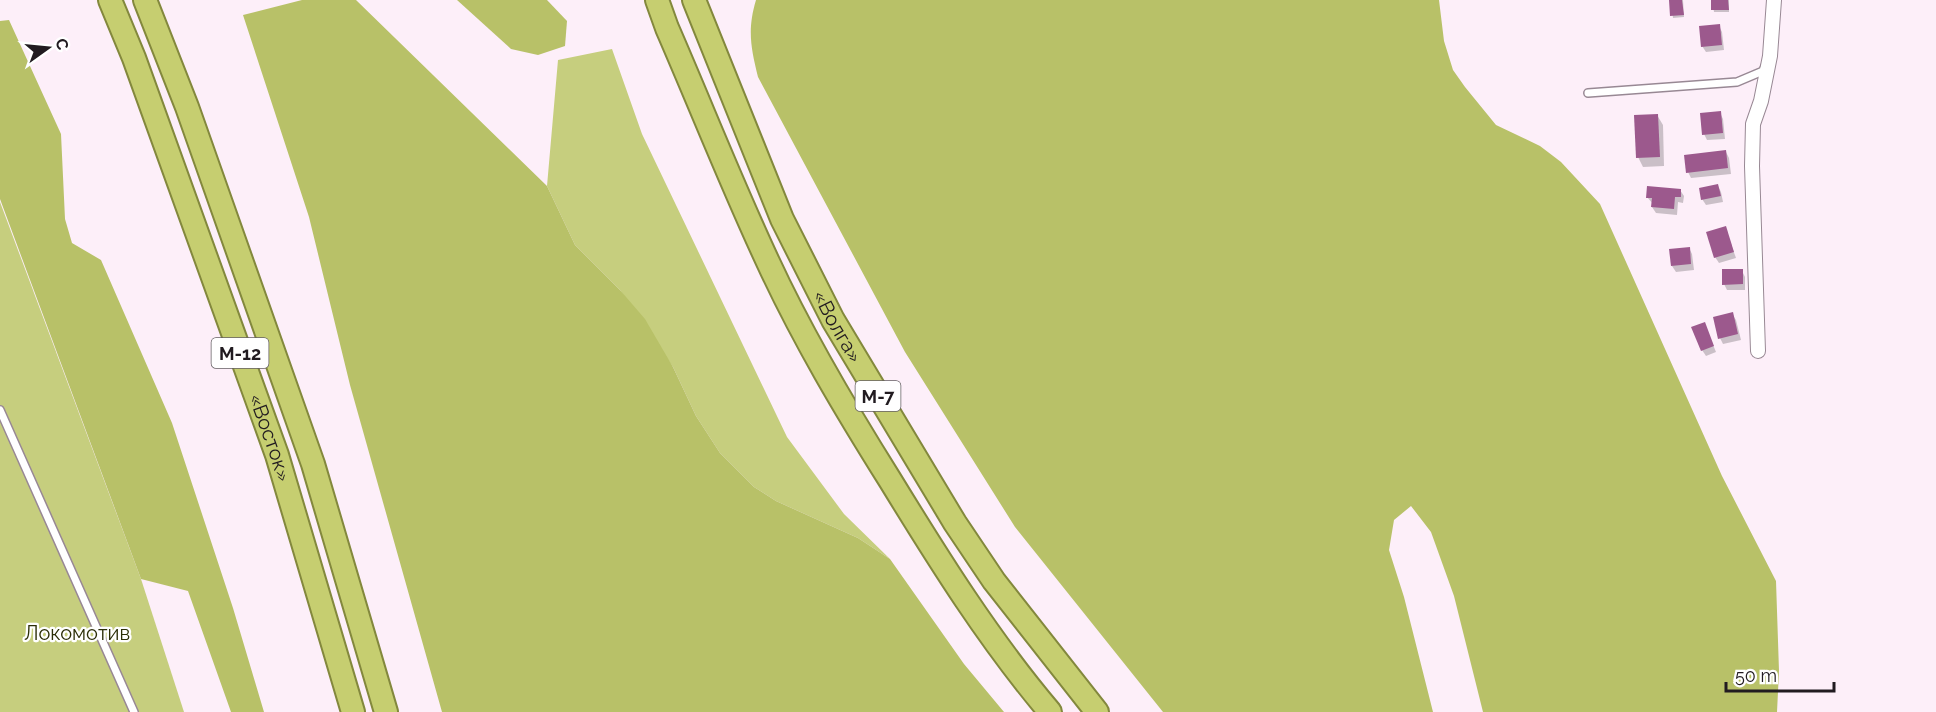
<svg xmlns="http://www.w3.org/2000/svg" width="1936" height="712" font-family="Raleway,sans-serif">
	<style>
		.green { fill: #c6ce7e }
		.forest { fill: #b8c168 }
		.shadow { fill: #0003 }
		.building { fill: #9c598d }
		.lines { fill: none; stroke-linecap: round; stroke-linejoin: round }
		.service-casing { stroke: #988894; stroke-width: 10 }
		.minor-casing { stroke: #988894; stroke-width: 16 }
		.trunk-casing { stroke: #83883d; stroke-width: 26 }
		.service { stroke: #fff; stroke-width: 7 }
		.minor { stroke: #fff; stroke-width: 14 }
		.trunk { stroke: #c6ce70; stroke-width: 22 }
		.labels { text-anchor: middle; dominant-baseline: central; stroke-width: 4.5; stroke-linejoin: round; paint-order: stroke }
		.shield { fill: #fff; stroke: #645f63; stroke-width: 1.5 }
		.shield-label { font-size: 18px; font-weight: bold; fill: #211b20 }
		.street-label { font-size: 20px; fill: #211b20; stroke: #fff }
		.park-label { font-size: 20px; fill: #2b2e07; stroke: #fff }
	</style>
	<rect width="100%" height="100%" fill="#fdeff9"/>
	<g class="green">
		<polygon points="612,49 642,134 787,437 844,514 890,559 858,538 776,501 754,487 720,453 696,416 673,367 620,290 575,245 547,186 558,60"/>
		<polygon points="0,202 141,579 184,712 0,712"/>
	</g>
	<g class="forest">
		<polygon points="302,0 356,0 547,186 575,245 620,290 645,319 673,367 696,416 720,453 754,487 776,501 858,538 890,559 964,664 1004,712 442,712 350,385 309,217 243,15"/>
		<polygon points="457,0 547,0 567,21 565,46 538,55 511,49"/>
		<path d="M756 0H1439L1444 41 1453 70 1465 87 1496 125 1540 146 1561 162 1600 204 1722 476 1776 581 1779 671 1777 712H1483L1454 596 1431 532 1411 506 1394 520 1389 550 1404 597 1433 712H1163L1015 527 905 352 758 77C751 48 747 30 756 0Z"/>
		<polygon points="9,20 61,134 65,219 72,243 101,260 172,423 233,608 264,712 231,712 188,591 141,579 0,199 0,21"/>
	</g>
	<g class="shadow">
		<polygon points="1671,0 1683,0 1684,17 1673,18"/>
		<polygon points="1712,0 1729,0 1729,12 1714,12"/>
		<polygon points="1719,26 1722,32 1724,50 1706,52 1702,46"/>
		<polygon points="1720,113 1723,119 1725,139 1707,140 1704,134"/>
		<polygon points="1657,115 1663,125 1664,166 1643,167 1638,157"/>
		<polygon points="1726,152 1729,158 1731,174 1691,178 1688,172"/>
		<polygon points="1718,186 1721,192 1723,202 1706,205 1702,199"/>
		<polygon points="1680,190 1684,196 1683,203 1678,202 1677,215 1656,213 1652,207 1653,204 1647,197"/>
		<polygon points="1725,227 1736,258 1719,263 1715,257"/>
		<polygon points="1689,248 1692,254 1694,270 1676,272 1672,266"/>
		<polygon points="1742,271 1745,277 1745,290 1727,290 1724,284"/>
		<polygon points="1732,314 1736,320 1741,340 1723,344 1720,338"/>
		<polygon points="1707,330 1716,352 1706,356 1702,350"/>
	</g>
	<g class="building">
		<polygon points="1669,0 1682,0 1684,15 1670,16"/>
		<polygon points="1711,0 1728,0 1729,10 1711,10"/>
		<polygon points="1720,24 1722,45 1701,47 1699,26"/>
		<polygon points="1721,111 1723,133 1702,135 1700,113"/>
		<polygon points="1658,114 1660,157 1636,158 1634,115"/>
		<polygon points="1726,150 1728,168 1686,173 1684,155"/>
		<polygon points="1718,184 1721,196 1701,200 1699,188"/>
		<polygon points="1647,186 1681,189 1681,197 1675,197 1674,209 1651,207 1652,198 1646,198"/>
		<polygon points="1726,226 1734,252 1714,258 1706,232"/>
		<polygon points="1690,247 1691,264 1671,266 1669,249"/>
		<polygon points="1722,269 1743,269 1743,284 1722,285"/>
		<polygon points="1733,312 1738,334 1718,339 1713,317"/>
		<polygon points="1705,322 1714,346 1701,351 1691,327"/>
	</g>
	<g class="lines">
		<g class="service-casing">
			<g id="service">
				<polyline points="1588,93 1737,82 1763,71 1765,66"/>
				<polyline points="0,410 134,712"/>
			</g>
		</g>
		<g class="minor-casing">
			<polyline id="minor" points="1758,351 1752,166 1753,124 1761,101 1770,56 1774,0"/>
		</g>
		<g class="trunk-casing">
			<g id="trunk">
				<path id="s1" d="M110 0 134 58 277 455 353 712"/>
				<polyline points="145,0 187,107 313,464 386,712"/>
				<path d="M657 0 667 28C701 106 732 185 768 262 803 338 846 410 890 480 939 560 989 640 1050 712"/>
				<path id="s2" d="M694 0 782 219 833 320 955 523 994 581 1097 712"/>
			</g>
		</g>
		<use href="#service" class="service"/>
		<use href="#minor" class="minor"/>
		<use href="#trunk" class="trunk"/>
	</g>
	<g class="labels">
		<g class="shield">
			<rect x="211.5" y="338" width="57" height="30" rx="4.5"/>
			<rect x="855.5" y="381" width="45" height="30" rx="4.5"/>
		</g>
		<g class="shield-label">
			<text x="240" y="353">М-12</text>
			<text x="878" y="396">М-7</text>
		</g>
		<g class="street-label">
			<text stroke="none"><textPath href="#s2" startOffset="357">«Волга»</textPath></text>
			<text stroke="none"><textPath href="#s1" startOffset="466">«Восток»</textPath></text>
		</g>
		<g class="park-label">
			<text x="77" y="633">Локомотив</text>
		</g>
	</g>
	<g transform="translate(48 48) rotate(75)" stroke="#ffffff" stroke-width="4.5" paint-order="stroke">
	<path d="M0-4.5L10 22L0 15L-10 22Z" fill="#211b20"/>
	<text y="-9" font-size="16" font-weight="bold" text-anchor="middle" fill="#211b20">С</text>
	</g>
	<path d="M1726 682v9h108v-9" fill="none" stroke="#211b20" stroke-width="3"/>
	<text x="1735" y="682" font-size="18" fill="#211b20" stroke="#ffffff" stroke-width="4.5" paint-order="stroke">50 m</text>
</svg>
